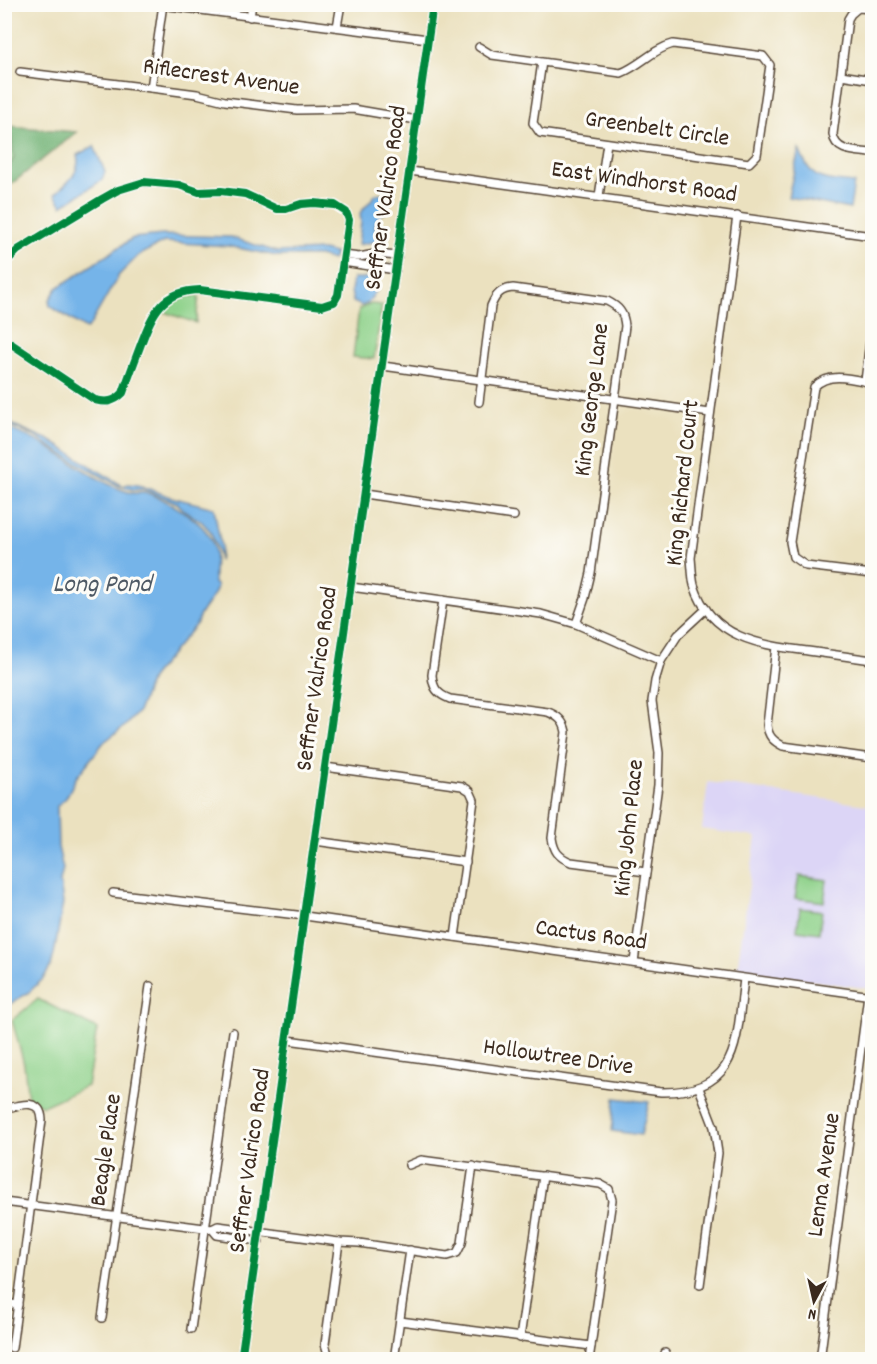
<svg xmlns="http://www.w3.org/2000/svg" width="877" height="1364" font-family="Dekko,sans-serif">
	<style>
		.built { fill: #dcd5f6 }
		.green { fill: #8ed18a; stroke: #647e54; stroke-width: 1.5 }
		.forest { fill: #72b376; stroke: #566e4a; stroke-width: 1.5 }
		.water { fill: #75b4e9; stroke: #586f84; stroke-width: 1.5 }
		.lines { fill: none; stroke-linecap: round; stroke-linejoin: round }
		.minor-casing { stroke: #554536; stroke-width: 10 }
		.minor { stroke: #fff; stroke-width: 7 }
		.cycleway-casing { stroke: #fdfcf7; stroke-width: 11 }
		.cycleway { stroke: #00873e; stroke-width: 8 }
		.labels { text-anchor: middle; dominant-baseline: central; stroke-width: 6; stroke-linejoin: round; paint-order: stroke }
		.street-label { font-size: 24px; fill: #3b2a1e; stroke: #fdfcf7 }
		.water-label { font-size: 26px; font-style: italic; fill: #4f5a65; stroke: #fdfcf7 }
	</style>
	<rect width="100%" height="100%" fill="#fdfcf7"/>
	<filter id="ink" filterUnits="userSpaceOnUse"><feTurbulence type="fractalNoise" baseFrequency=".0167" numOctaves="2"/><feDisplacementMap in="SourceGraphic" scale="12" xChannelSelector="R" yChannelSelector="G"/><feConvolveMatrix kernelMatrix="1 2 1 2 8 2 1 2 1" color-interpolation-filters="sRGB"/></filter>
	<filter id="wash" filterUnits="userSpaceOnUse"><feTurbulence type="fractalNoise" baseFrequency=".008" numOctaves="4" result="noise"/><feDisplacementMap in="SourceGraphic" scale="24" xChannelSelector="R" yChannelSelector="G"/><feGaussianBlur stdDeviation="1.35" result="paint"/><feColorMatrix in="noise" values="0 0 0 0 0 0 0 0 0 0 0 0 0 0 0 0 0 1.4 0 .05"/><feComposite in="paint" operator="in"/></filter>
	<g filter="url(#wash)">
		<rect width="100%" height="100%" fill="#ebe1bf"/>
		<polygon class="built" points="708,782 872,806 872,989 737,970 756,837 702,829"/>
		<g class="green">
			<polygon points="5,124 10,126 14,158 5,174"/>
			<polygon points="187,296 199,296 196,323 161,311 172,302"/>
			<polygon points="371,304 382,305 374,359 353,357 359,309"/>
			<polygon points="799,876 827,880 824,902 795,898"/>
			<polygon points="800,908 822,911 819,933 797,930"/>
			<polygon points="38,999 97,1029 87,1086 43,1106 28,1099 24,1064 12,1020"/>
		</g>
		<polygon class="forest" points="10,126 77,132 5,189 5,174 14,158"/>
		<g class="water">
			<path d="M94 146 105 172 102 180 62 206 55 194C66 184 82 172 77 155Z"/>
			<path d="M799 149C812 183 822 179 854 183L850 209 788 197Z"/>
			<path d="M376 194 390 195 387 212 380 215C373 224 373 233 382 240L358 245 361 222 360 213Z"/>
			<polygon points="162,235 231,237 277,252 323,250 335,253 333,260 319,256 277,256 228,246 164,242 139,255 119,275 89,327 86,329 50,306 49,301 57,288 133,238"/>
			<polygon points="353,278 376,278 378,288 368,303 362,306 353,302 351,291"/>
			<polygon points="4,421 49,440 123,486 128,484 139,485 171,497 214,508 221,547 219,561 217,549 210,531 202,522 184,510 177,503 143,489 135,490 119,486 72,460 31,434 5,424"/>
			<path d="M4 427C19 433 33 438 46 446 69 460 92 477 117 488 122 490 130 493 135 493 142 493 137 491 144 492 162 497 194 516 205 530 220 549 213 562 214 583L217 586C215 600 199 609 197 623L152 677 138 712 125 726 104 742 76 778 66 798 57 806 58 847 63 869 60 882 63 903 54 954 51 966 43 979 28 993 5 1007Z"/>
			<polygon points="615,1098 649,1102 641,1135 612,1131"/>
		</g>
	</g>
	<g filter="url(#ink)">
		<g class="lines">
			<g class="minor-casing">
				<g id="minor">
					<polyline points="153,4 428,39"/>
					<path d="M872 9 858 8 851 14 848 19 833 134C835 153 857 151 872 153"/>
					<polyline points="250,17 252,4"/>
					<polyline points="337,27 341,4"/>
					<path d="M479 47 492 55 621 73C641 65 653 49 673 44L763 56 770 65 757 155 749 163 540 133 533 123 542 62"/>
					<polyline points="20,72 151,88 197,94 225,101 297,110 353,109 417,120"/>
					<polyline points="841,75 872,80"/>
					<polyline points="151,88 163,4"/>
					<polyline points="410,171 872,236"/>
					<polyline points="599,196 607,143"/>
					<path d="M737 216 691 558C692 567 692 577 694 585 711 639 761 645 808 651 829 654 851 657 872 660"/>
					<polyline points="344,255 359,257 375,254 398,256"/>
					<polyline points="343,262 396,270"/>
					<path d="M4 264 18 250 102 199 118 190 144 182 179 185 199 192 221 191 245 194 277 209H286L301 204 313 203 335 205 346 212 349 220 338 295 334 302 322 306 200 290C162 291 153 312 141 344 135 360 129 376 123 393 114 402 107 403 95 400L4 339"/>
					<polyline points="383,366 710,413"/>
					<polyline points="865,381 872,325"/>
					<path d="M872 383C853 379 829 371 814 387L790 542 793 557 806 566 872 574"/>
					<path d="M479 402 491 306C496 294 501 289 513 288L607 301C619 307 624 313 625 326L591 573 585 598 576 624"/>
					<polyline points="364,494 514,516"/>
					<polyline points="351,587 541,614 576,624 661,661"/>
					<path d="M443 600 432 675C433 688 437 694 450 699L548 712C558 716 564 721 566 732L552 838C554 851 558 857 571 862L646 872"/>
					<path d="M776 647 767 725C768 736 773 741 783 746L872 758"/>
					<polyline points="325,767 462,786 470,791 474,800 455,937"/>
					<polyline points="315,841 466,862"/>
					<polyline points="113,893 305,916 872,996"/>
					<polyline points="634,962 658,785 659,753 652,701 655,681 661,661 678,635 706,609"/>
					<path d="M288 1040 661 1092C741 1093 736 1040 744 979"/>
					<polyline points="699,1088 714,1127 718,1153 700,1285"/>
					<path d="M4 1109C19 1105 41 1097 42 1120L12 1348"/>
					<polyline points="409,1165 421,1160 600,1184 609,1189 612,1200 589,1360"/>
					<polyline points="4,1202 212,1229 218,1226 339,1242 359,1243 447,1256 457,1253 462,1243 473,1166"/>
					<polyline points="212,1229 217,1235 259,1241"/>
					<polyline points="4,1303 18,1305"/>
					<polyline points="102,1318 150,986"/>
					<polyline points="400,1321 591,1346"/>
					<polyline points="191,1329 233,1032"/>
					<polyline points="520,1338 543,1176"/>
					<polyline points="241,1360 433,4"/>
					<polyline points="335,1360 328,1354 325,1344 339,1242"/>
					<polyline points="394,1360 410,1250"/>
					<polyline points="664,1360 665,1353"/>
					<polyline points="820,1360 868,995"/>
				</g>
			</g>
			<use href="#minor" class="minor"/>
			<g class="cycleway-casing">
				<g id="cycleway">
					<path d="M4 264 18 250 102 199 118 190 144 182 179 185 199 192 221 191 245 194 277 209H286L301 204 313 203 335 205 346 212 349 220 338 295 334 302 322 306 200 290C162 291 153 312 141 344 135 360 129 376 123 393 114 402 107 403 95 400L4 339"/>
					<polyline points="241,1360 433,4"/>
				</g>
			</g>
			<use href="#cycleway" class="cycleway"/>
		</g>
	</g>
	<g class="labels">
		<g class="street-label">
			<text transform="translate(221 78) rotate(8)">Riflecrest Avenue</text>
			<text transform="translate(657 130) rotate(8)">Greenbelt Circle</text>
			<text transform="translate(644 183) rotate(8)">East Windhorst Road</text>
			<text transform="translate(387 198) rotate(-82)">Seffner Valrico Road</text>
			<text transform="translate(593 400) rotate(-83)">King George Lane</text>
			<text transform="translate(684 483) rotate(-84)">King Richard Court</text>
			<text transform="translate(318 679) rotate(-82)">Seffner Valrico Road</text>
			<text transform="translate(630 828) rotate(-84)">King John Place</text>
			<text transform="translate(591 936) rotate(8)">Cactus Road</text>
			<text transform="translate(558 1058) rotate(8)">Hollowtree Drive</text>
			<text transform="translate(107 1150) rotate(-82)">Beagle Place</text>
			<text transform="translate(251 1161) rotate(-82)">Seffner Valrico Road</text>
			<text transform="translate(825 1175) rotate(-82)">Lenna Avenue</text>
		</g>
		<g class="water-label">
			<text x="102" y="585">Long Pond</text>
		</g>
	</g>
	<rect width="877" height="1364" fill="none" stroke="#fdfcf7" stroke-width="24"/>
	<g transform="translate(814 1301) rotate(188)" stroke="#fdfcf7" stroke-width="4.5" paint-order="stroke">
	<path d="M0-4.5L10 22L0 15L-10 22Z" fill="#3b2a1e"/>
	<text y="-9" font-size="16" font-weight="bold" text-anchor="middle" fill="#3b2a1e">N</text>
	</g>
</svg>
